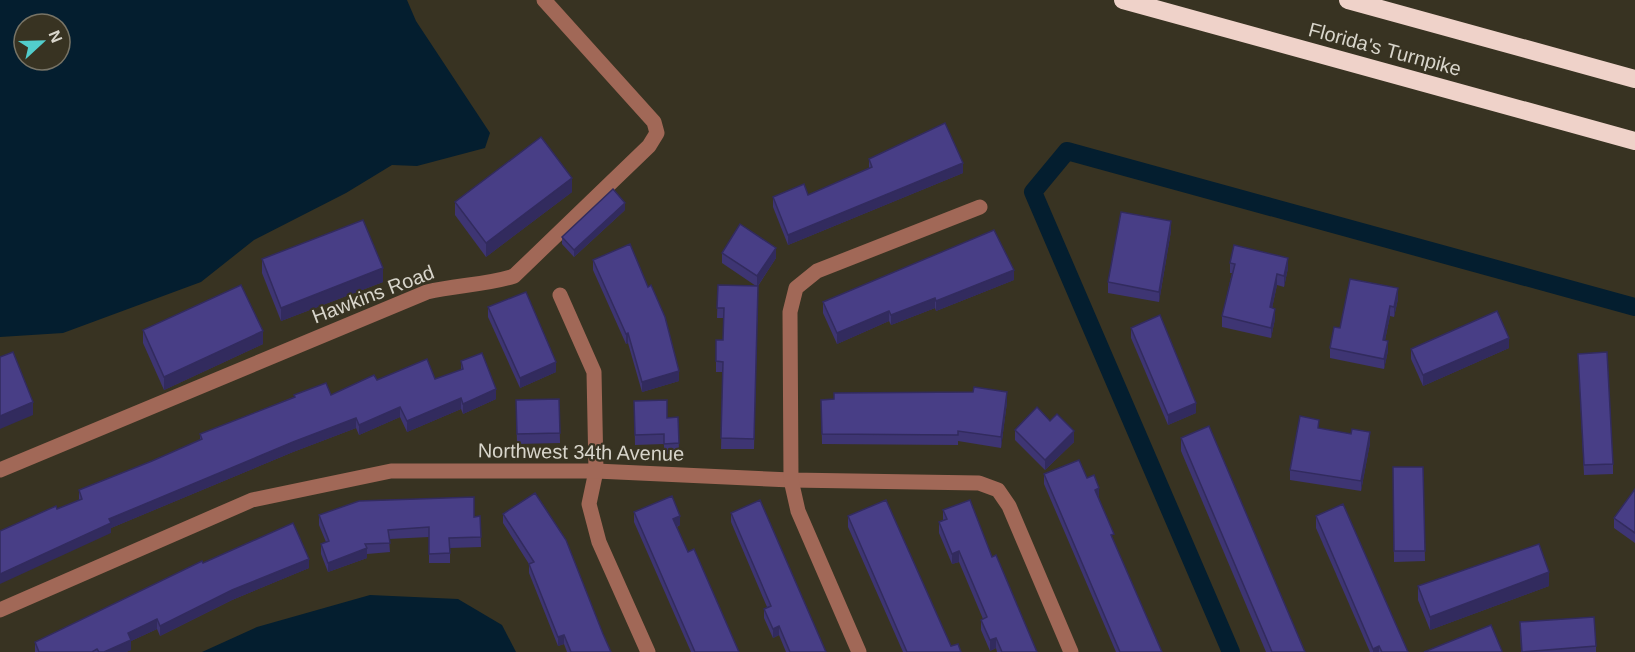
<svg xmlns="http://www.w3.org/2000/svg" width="1635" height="652" font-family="Arial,sans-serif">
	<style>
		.water { fill: #041e2f; fill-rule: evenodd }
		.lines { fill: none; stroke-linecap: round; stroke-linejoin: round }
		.canal { stroke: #041e2f; stroke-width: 18 }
		.minor { stroke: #a16857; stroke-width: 15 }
		.highway { stroke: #efd2c9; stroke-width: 18 }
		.wall { fill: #3e3573 }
		.shaded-wall { fill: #322b5e }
		.building { fill: #483e86; stroke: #322b5e; stroke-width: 1.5 }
		.labels { text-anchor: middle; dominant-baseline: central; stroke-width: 4.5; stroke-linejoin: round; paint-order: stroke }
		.street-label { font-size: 20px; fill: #d8d5cb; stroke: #383322 }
	</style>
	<rect width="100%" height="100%" fill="#383322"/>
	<g class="water">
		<path d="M0 0H407L416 21 490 133 485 148 417 166 392 165 346 193 254 240 201 282 63 333 0 337ZM24 24H60V60H24Z"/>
		<polygon points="370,595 458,599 502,625 516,652 202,652 257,627"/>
	</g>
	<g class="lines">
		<polyline class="canal" points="1231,652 1033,192 1067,151 1635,307"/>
		<g class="minor">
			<polyline points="560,295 594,372 596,471 589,504 599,542 648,652"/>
			<path d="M0 470 427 292C456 285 486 285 514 276L649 146 657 133 654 122 544 0"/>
			<polyline points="0,610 252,500 391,471 596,471 791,480 979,483 998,490 1009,506 1071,652"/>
			<polyline points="859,652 798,511 791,480 790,312 796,288 817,271 980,207"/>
		</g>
		<g class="highway">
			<polyline points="1123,0 1635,141"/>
			<polyline points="1348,0 1635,79"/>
		</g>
	</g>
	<g class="wall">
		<polygon points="869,159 963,173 788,245 773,207 773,197 808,195 869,168"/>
		<polygon points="572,192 486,257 455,215 455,202"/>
		<polygon points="625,210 574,257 562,244 562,237"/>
		<polygon points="1171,231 1159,302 1108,293 1108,282"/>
		<polygon points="722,253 776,258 758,286 754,449 721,449 723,372 716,372 716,340 723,340 724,318 717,318 718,285 756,286 722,263"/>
		<polygon points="262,259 383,282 281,321 262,273"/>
		<polygon points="593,260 648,287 679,381 642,392 628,343 626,344 593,270"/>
		<polygon points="1230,263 1288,268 1284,287 1277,285 1272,308 1275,319 1271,338 1222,327 1222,316 1232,273 1230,273"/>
		<polygon points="1014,280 936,311 935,308 891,325 889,321 837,344 823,313 823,302"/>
		<polygon points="1398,299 1394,317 1390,316 1385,340 1388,351 1384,369 1330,358 1330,348 1340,328"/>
		<polygon points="488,307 556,372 520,388 488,317"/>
		<polygon points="1131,328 1196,413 1168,425 1131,338"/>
		<polygon points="143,330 263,344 164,390 143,343"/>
		<polygon points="1509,348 1423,386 1411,359 1411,349"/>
		<polygon points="1578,354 1613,464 1613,474 1584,475"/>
		<polygon points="461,361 496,399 463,414 461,409 407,432 400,417 359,435 356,428 293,452 111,528 111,533 57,509 79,500 79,490 152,461 200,440 200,434 294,397 294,395 331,395 377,380 435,379 461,370"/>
		<polygon points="559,399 560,443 517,444 516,400"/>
		<polygon points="821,400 1007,402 1001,448 958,441 958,445 822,444"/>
		<polygon points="634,401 667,418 678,417 679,453 664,454 664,444 635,445"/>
		<polygon points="1050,421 1074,442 1045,470 1015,440 1015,430"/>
		<polygon points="1319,428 1370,443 1361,491 1290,480 1290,470"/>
		<polygon points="1181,438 1305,652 1266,652 1181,451"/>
		<polygon points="1393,467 1423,467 1425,561 1394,562"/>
		<polygon points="1044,474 1087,478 1099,498 1114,543 1162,652 1116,652 1044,484"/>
		<polygon points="1635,489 1635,543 1614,528 1614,518"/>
		<polygon points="943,510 992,557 1037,652 997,652 996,648 990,651 981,630 981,620 983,619 959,562 952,564 939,533 939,522 943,521"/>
		<polygon points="634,512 680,525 677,527 688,552 739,652 691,652 634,522"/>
		<polygon points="731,513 826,652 786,652 779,635 773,638 764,618 764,609 767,607 731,522"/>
		<polygon points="503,514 603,634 611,652 567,652 564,644 558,646 529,573 529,564 503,523"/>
		<polygon points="319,515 480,516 481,547 450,548 450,563 429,563 429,537 389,539 390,552 367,554 367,558 328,572 321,554 321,544 326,542 319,525"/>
		<polygon points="848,516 951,646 961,652 903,652 848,527"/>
		<polygon points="1316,516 1408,652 1370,652 1316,528"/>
		<polygon points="203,563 309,568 232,600 160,636 157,629 131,641 131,650 126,652 35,652 35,642"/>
		<polygon points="1418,586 1549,586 1430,630 1418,600"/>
		<polygon points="1520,622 1596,646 1596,652 1521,652"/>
	</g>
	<g class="shaded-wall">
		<polygon points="963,163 963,173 788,245 788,235"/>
		<polygon points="572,178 572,192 486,257 486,243"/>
		<polygon points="625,203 625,210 574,257 574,250"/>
		<polygon points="1171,221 1171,231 1159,302 1159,292"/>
		<polygon points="776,248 776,258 757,287 757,276"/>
		<polygon points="1288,258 1288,268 1284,287 1284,276"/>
		<polygon points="383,268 383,282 281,321 281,308"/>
		<polygon points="1014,270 1014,280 936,311 936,301"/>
		<polygon points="1277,274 1277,285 1270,318 1270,307"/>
		<polygon points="1398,288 1398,299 1394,317 1394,307"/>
		<polygon points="935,298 935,308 891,325 891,315"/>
		<polygon points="1390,306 1390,316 1383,350 1383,340"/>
		<polygon points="1275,309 1275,319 1271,338 1271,328"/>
		<polygon points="889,311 889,321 837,344 837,333"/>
		<polygon points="263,331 263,344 164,390 164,377"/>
		<polygon points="628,333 628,343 626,344 626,334"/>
		<polygon points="1509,338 1509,348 1423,386 1423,375"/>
		<polygon points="1388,341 1388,351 1384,369 1384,359"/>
		<polygon points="556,362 556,372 520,388 520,378"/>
		<polygon points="679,371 679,381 642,392 642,382"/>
		<polygon points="496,389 496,399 463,414 463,404"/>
		<polygon points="1007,392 1007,402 1001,448 1001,437"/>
		<polygon points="461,398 461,409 407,432 407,421"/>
		<polygon points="33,402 33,415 0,429 0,416"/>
		<polygon points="1196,403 1196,413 1168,425 1168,415"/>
		<polygon points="400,407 400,417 359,435 359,425"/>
		<polygon points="356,418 356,428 293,452 111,528 111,533 0,584 0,574 109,519 293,442"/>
		<polygon points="1074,431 1074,442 1045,470 1045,460"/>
		<polygon points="1370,432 1370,443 1361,491 1361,481"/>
		<polygon points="1099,488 1099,498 1095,490"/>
		<polygon points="680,516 680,525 673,528 673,519"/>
		<polygon points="367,548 367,558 328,572 328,563"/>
		<polygon points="959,551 959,562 952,564 952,554"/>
		<polygon points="309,559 309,568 232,600 160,636 160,626 232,590"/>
		<polygon points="1549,572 1549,586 1430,630 1430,617"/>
		<polygon points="157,619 157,629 131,641 131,650 126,652 104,652 128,633"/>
		<polygon points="779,626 779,635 773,638 773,629"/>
		<polygon points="564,635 564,644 558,646 558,637"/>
		<polygon points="996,638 996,648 990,651 990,640"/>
		<polygon points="1379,646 1379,652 1373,652 1373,649"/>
	</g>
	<g class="building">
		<polygon points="945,123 963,163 788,235 773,197 804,184 808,195 872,167 869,159"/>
		<polygon points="541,137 572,178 486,243 455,202"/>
		<polygon points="613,189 625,203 574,250 562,237"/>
		<polygon points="1121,212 1171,221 1159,292 1108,282"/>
		<polygon points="363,220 383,268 281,308 262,259"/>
		<polygon points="740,224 776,248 757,276 722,253"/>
		<polygon points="994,230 1014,270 936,301 935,298 891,315 889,311 837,333 823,302"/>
		<polygon points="630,244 648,287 651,285 665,317 679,371 642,382 628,333 626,334 593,260"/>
		<polygon points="1234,245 1288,258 1284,276 1277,274 1270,307 1275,309 1271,328 1222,316 1235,264 1230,263"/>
		<polygon points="1350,279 1398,288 1394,307 1390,306 1383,340 1388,341 1384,359 1330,348 1334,327 1340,328"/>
		<polygon points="241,285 263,331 164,377 143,330"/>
		<polygon points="718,285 758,286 754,439 721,438 723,362 716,361 716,340 723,340 724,308 717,308"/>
		<polygon points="526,292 556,362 520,378 488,307"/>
		<polygon points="1497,311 1509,338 1423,375 1411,349"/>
		<polygon points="1160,315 1196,403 1168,415 1131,328"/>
		<polygon points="13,352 33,402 0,416 0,357"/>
		<polygon points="1607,352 1613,464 1584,465 1578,354"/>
		<polygon points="482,353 496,389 463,404 461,398 407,421 400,407 359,425 356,418 293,442 109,519 111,523 0,574 0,531 56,506 57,509 82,499 79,490 152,461 202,439 200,434 295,397 294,395 326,383 331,395 374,375 377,380 427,359 435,379 463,369 461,361"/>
		<polygon points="974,387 1007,392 1001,437 958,431 958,435 822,434 821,400 834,399 834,393 973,392"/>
		<polygon points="559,399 560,433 517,434 516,400"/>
		<polygon points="667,400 667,418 678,417 679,443 664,444 664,434 635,435 634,401"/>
		<polygon points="1037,407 1050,421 1057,414 1074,431 1045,460 1015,430"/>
		<polygon points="1300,416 1319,420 1318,428 1351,434 1352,429 1370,432 1361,481 1290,470"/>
		<polygon points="1209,426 1305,652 1272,652 1181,438"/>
		<polygon points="1079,460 1087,478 1094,475 1099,488 1095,490 1114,534 1111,535 1162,652 1120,652 1044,474"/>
		<polygon points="1393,467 1423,467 1425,551 1394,551"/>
		<polygon points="1635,489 1635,533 1614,518"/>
		<polygon points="535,493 566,540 603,634 611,652 571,652 564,635 558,637 529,564 534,562 503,514"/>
		<polygon points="672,496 680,516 673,519 688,552 694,549 739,652 695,652 634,512"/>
		<polygon points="474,497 474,517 480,516 481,537 449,538 450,553 429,554 429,527 388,530 390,543 365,544 367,548 328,563 321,544 329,541 319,515 359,501"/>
		<polygon points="760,500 826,652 790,652 779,626 773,629 764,609 771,606 731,513"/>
		<polygon points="886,500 951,646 958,644 961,652 907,652 848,516"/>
		<polygon points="970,500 992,557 996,555 1037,652 1002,652 996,638 990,640 981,620 987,617 959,551 952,554 939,522 947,519 943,510"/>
		<polygon points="1343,504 1408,652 1382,652 1379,646 1373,649 1316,516"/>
		<polygon points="293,523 309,559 232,590 160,626 157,619 128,633 131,640 104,652 99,652 97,649 92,652 39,652 35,642 202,561 203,563"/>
		<polygon points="1539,544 1549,572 1430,617 1418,586"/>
		<polygon points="1594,617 1596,646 1522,652 1520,622"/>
		<polygon points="1491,625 1502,651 1501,652 1424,652"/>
	</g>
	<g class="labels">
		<g class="street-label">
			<text transform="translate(1385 49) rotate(15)">Florida's Turnpike</text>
			<text transform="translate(373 294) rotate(-21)">Hawkins Road</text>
			<text transform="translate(581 452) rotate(1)">Northwest 34th Avenue</text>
		</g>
	</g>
	<g transform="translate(42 42) rotate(68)"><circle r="28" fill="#383322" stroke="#787466" stroke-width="1.5"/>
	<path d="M0-4.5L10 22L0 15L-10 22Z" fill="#52cdcc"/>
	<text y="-9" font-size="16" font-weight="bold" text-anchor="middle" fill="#d8d5cb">N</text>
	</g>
</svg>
